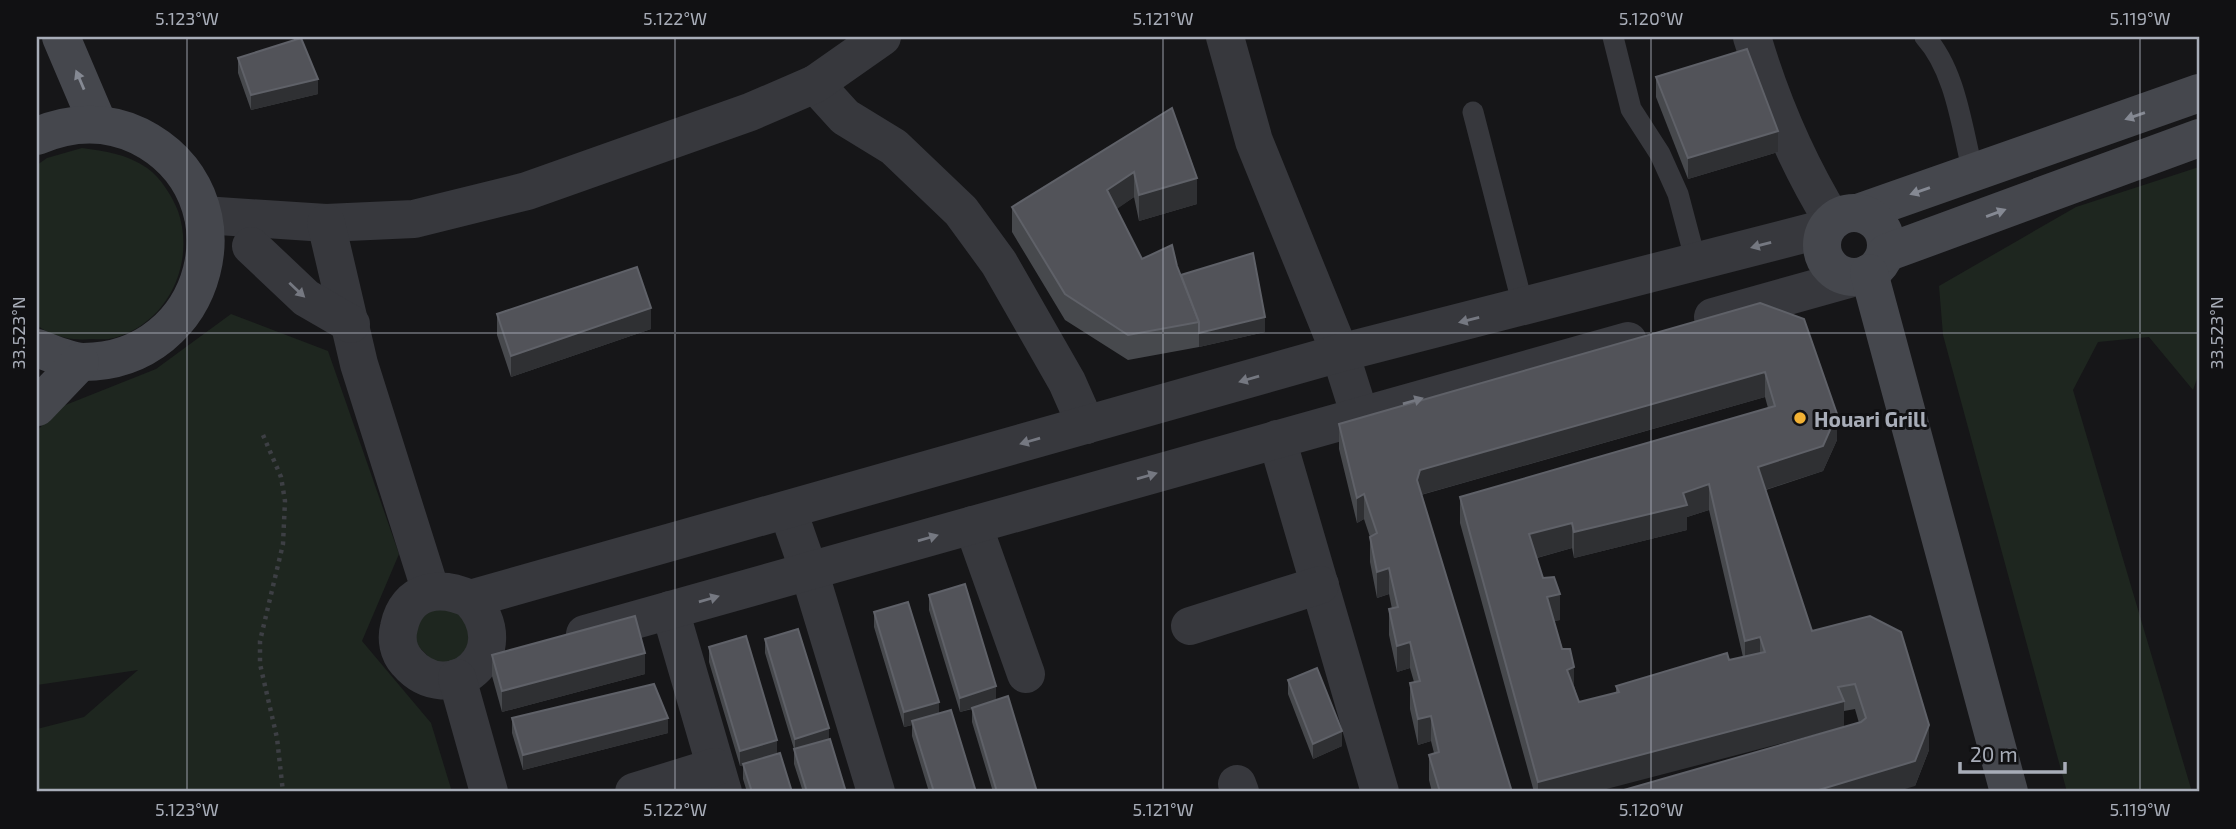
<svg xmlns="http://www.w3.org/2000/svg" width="2236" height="829" font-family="'Exo 2',sans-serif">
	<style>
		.green { fill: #1e261f }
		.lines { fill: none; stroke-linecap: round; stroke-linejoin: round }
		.path { stroke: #3d3f44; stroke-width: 4.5; stroke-dasharray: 3.5 5; stroke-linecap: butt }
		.lane { stroke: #37383d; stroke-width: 21 }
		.street { stroke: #37383d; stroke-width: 38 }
		.secondary { stroke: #45474d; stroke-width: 38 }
		.wall { fill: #47494d; fill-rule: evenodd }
		.shaded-wall { fill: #2f3033 }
		.building { fill: #525359; stroke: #5f6168; stroke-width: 2; fill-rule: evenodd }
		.oneway { fill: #858993 }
		.oneway2 { fill: #757881 }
		.ticks { fill: none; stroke: #a8adb8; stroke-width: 2; stroke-opacity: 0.45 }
		.poi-dot { fill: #f2b134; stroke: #111113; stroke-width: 2.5 }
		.labels { text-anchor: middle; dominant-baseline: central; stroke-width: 6; stroke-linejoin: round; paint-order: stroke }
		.poi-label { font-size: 21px; font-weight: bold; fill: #a8adb8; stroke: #111113; text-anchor: start }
		.neatline { fill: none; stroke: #a8adb8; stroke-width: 2.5 }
		.ticks-label { font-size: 18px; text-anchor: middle; fill: #a8adb8 }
	</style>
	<rect width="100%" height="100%" fill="#161618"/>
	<g class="green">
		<path d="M82 148C105 151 127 154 147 168 161 178 172 196 178 211 196 263 168 323 114 338 107 340 99 339 92 339 74 341 51 337 37 325V165L47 158Z"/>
		<polygon points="2199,167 2199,373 2193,390 2149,337 2098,342 2073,390 2192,792 2067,792 1943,335 1939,286 2076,207"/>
		<polygon points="231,314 328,351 399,554 362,641 431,723 452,792 37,792 37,729 84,717 138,670 37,685 37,431 58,408 156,369"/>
		<polygon points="436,604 469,613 470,656 438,666 414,642 418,619"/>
	</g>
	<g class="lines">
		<polyline class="path" points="263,435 281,477 285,501 283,544 260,641 260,664 277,738 283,792"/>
		<g class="lane">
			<polyline points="1613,37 1631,109 1660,154 1678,194 1696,262"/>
			<path d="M1925 37C1956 71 1962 129 1973 172"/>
			<polyline points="1473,112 1523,306"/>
		</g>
		<g class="street">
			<polyline points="1225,37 1254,141 1340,353 1360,416"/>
			<path d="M1752 37C1771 101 1798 164 1833 221"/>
			<polyline points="815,84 845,117 894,147 961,211 999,263 1067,382 1086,425"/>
			<polyline points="203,215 326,223 414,219 527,191 750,112 815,84 882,37"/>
			<polyline points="326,223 359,364 431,592"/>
			<polyline points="251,246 306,298 351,324"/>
			<polyline points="1713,317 1856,277"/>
			<polyline points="1277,439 1380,792"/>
			<polyline points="788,511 809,571 876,792"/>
			<polyline points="973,525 1026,674"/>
			<path d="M470 599C520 653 449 711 407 662 398 652 396 639 399 627 407 589 440 585 470 599L1340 353 1827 228"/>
			<polyline points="670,610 723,792"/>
			<polyline points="1190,626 1320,585"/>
			<polyline points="585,634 1628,341"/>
			<polyline points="457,678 489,792"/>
			<polyline points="1237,784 1240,792"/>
			<polyline points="634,792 715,767"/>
		</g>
		<g class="secondary">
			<polyline points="61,37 98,124"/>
			<path d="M37 136C70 122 106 120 139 136 254 194 210 363 82 362 68 361 51 353 37 348"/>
			<polyline points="1858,213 2199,93"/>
			<circle cx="1854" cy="245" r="32"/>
			<polyline points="1886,253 2199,138"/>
			<polyline points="1869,273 2009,792"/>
			<polyline points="37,407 80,362"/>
		</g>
	</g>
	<g class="wall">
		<polygon points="238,58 318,94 251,110 238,73"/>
		<polygon points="1656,77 1778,152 1688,179 1656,97"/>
		<polygon points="1172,108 1197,204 1139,221 1134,197 1116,209 1142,259 1177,266 1181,275 1265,332 1199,347 1128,360 1065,320 1012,232 1012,207"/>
		<path d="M1760 303 1837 440 1823 471 1766 490 1812 631 1929 750 1915 786 1859 723 1855 709 1844 711 1595 792H1534L1460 523V497L1768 408 1765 397 1421 495 1512 792H1432L1429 780V755L1434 753 1431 741 1418 745 1410 709V683L1414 682 1410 668 1397 672 1389 635V609H1392L1389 594 1377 598 1370 562V537L1364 519 1357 523 1339 449V424ZM1709 510 1743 657 1616 686V693L1579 702 1554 621 1560 620 1543 578 1537 558 1572 548 1574 558 1687 530V517Z"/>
		<polygon points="497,314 651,329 511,377 497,335"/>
		<polygon points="929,595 996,700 1037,792 993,792 972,722 972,709 960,712 929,610"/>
		<polygon points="874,612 939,714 976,792 929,792 912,736 912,725 904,727 874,627"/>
		<polygon points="765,639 829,739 846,792 803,792 794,764 794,749 765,653"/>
		<polygon points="709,647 777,754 792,792 747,792 743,779 743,765 740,766 709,662"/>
		<polygon points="492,655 645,674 502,712 492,676"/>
		<polygon points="1288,680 1342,746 1313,759 1288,694"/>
		<polygon points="512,718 668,733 523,770 512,733"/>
	</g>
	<g class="shaded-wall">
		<polygon points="318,79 318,94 251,110 251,95"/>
		<polygon points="1778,131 1778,152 1688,179 1688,158"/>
		<polygon points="1134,172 1134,197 1107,216 1107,190"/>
		<polygon points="1197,178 1197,204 1139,221 1139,195"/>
		<polygon points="651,308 651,329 511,377 511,356"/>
		<polygon points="1265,317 1265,332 1199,347 1199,333"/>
		<polygon points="1765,372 1765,397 1420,495 1417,480 1420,470"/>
		<polygon points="1837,414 1837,440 1823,471 1758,492 1758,467"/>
		<polygon points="1709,484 1709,510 1687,517 1687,530 1574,558 1574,532 1683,493"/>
		<polygon points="1364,494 1364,519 1357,523 1357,498"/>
		<polygon points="1572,523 1572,548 1529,560 1529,534"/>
		<polygon points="1389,568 1389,594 1377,598 1377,572"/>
		<polygon points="1560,594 1560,620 1547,622 1547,597"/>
		<polygon points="1760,637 1760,663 1745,666 1745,641"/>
		<polygon points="1410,642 1410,668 1397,672 1397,646"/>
		<polygon points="645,653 645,674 502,712 502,691"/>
		<polygon points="1574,667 1574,693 1567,670"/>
		<polygon points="996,686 996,701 960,712 960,698"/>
		<polygon points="1844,701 1844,727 1595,792 1538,792 1538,782"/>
		<polygon points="939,702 939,717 912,721 912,725 904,727 904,712"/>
		<polygon points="1431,716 1431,741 1418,745 1418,719"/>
		<polygon points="668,718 668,733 523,770 523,755"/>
		<polygon points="1929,725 1929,750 1915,786 1895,792 1812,792"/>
		<polygon points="829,728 829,743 795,754 795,739"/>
		<polygon points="1342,731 1342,746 1313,759 1313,744"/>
		<polygon points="777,740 777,755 740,766 740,751"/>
	</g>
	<g class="building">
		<polygon points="301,38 318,79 251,95 238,58"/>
		<polygon points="1747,49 1778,131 1688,158 1656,77"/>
		<polygon points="1172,108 1197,178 1139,195 1134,172 1107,190 1142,259 1172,245 1177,266 1199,322 1128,335 1065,294 1012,207"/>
		<polygon points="1253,253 1265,317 1199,333 1199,322 1181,275"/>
		<polygon points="637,267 651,308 511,356 497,314"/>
		<path d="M1760 303 1804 319 1837 414 1823 446 1758 467 1812 631 1870 616 1901 632 1929 725 1915 761 1812 792H1617L1861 722 1866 718 1855 684 1838 687 1844 701 1538 782 1460 497 1775 406 1765 372 1420 470 1417 480 1512 792H1440L1429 755 1439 752 1431 716 1418 719 1410 683 1420 681 1410 642 1397 646 1389 609 1398 607 1389 568 1377 572 1370 537 1377 533 1364 494 1357 498 1339 424ZM1709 484 1745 641 1760 637 1765 652 1729 660 1727 653 1616 686 1619 692 1579 702 1567 670 1574 667 1570 649H1562L1547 597 1560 594 1554 577 1543 578 1529 534 1572 523 1574 532 1687 505 1683 493Z"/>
		<polygon points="965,584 996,686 960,698 929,595"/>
		<polygon points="908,602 939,702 904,712 874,612"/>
		<polygon points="635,616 645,653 502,691 492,655"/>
		<polygon points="798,629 829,728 795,739 765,639"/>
		<polygon points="746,636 777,740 740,751 709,647"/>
		<polygon points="1317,668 1342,731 1313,744 1288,680"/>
		<polygon points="654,684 668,718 523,755 512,718"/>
		<polygon points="1008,696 1037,792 997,792 972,708"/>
		<polygon points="951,710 976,792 934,792 912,721"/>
		<polygon points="830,739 846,792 807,792 794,749"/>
		<polygon points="780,753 792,792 752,792 743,764"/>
	</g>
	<defs><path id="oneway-solid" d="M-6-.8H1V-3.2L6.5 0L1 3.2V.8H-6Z" transform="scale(1.75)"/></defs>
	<g class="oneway">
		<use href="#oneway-solid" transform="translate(80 80) rotate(-113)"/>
		<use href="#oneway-solid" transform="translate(2135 116) rotate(161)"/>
		<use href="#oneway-solid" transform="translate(1920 191) rotate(161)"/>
		<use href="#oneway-solid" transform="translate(1996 213) rotate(-20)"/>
	</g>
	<g class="oneway2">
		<use href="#oneway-solid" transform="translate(1761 245) rotate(165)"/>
		<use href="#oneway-solid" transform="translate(297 290) rotate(43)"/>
		<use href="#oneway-solid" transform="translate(1469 320) rotate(166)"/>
		<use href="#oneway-solid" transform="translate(1249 379) rotate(164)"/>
		<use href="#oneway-solid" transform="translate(1413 401) rotate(-16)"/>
		<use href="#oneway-solid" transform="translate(1030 441) rotate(164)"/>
		<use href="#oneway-solid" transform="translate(1147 476) rotate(-16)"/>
		<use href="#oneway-solid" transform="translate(928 538) rotate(-16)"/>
		<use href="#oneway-solid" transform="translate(709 599) rotate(-16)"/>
	</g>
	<path class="ticks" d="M187 37V792M675 37V792M1163 37V792M1651 37V792M2140 37V792M37 333H2199"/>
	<circle class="poi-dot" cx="1800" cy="418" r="7"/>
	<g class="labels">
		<g class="poi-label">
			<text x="1814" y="418">Houari Grill</text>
		</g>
	</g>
	<rect width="2236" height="829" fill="none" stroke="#111113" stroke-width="77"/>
	<path d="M1960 762v10h105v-10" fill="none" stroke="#a8adb8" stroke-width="3.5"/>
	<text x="1970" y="762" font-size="21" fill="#a8adb8" stroke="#111113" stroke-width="5" paint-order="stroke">20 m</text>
	<rect x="38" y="38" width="2160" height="752" class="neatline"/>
	<g class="ticks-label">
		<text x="187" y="25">5.123°W</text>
		<text x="675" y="25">5.122°W</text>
		<text x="1163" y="25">5.121°W</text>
		<text x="1651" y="25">5.120°W</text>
		<text x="2140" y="25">5.119°W</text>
		<text transform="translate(19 333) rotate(-90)" y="6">33.523°N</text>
		<text transform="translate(2217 333) rotate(-90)" y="6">33.523°N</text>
		<text x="187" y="816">5.123°W</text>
		<text x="675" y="816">5.122°W</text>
		<text x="1163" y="816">5.121°W</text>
		<text x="1651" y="816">5.120°W</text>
		<text x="2140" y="816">5.119°W</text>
	</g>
</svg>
